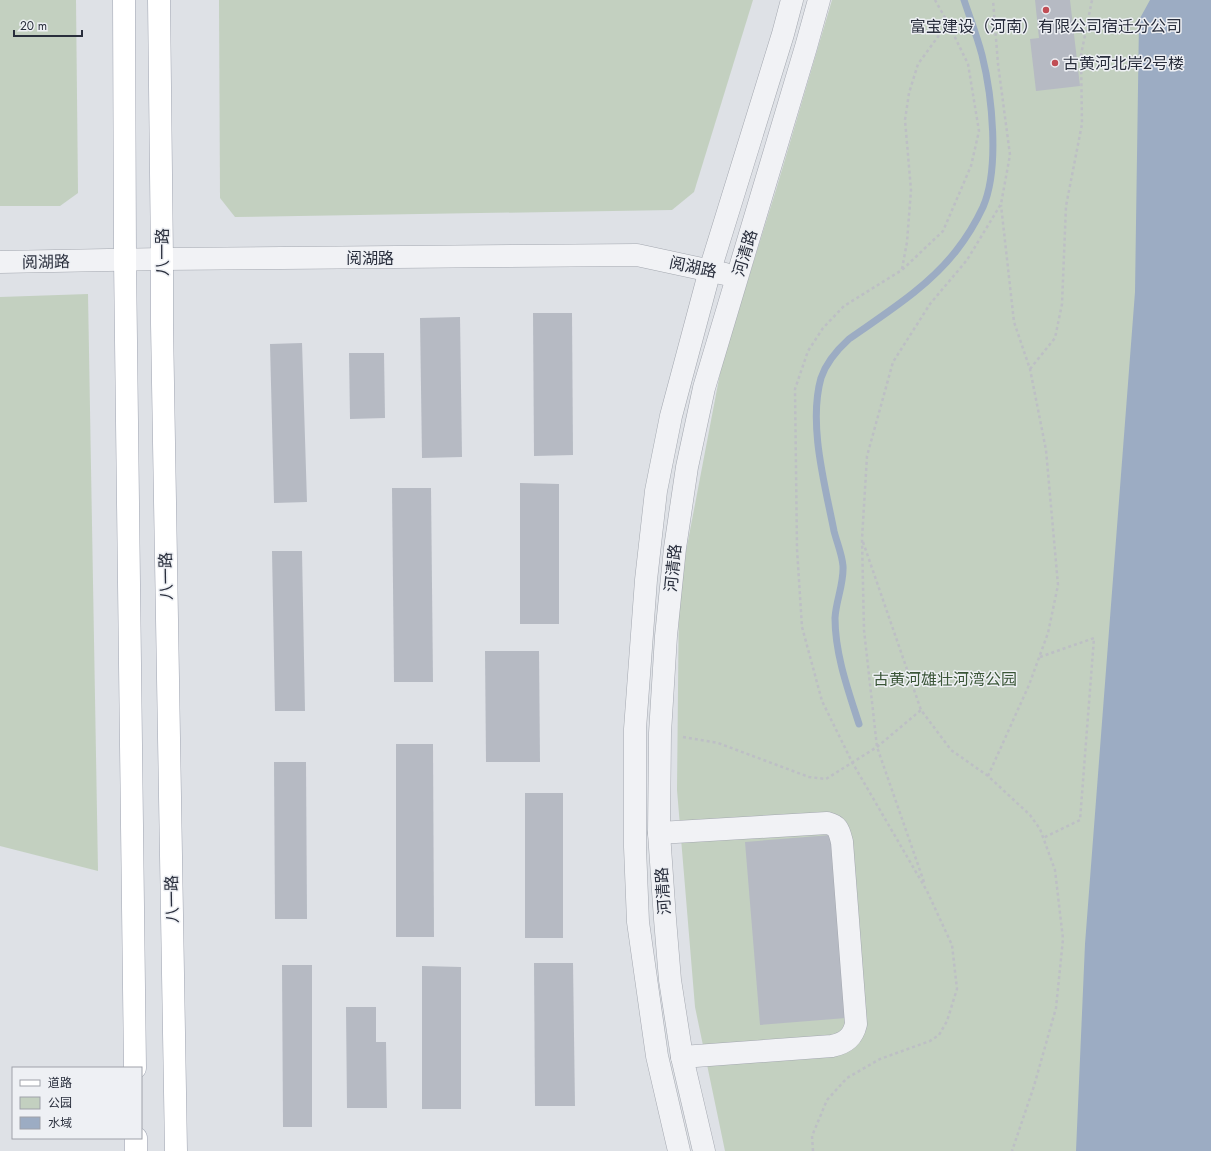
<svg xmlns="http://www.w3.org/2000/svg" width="1211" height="1151" font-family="Jost,'Noto Sans SC',sans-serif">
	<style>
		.green { fill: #c3d0c0 }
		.water { fill: #9cacc3 }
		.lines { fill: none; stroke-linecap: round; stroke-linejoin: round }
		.stream { stroke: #9cacc3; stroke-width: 7 }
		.building { fill: #b6bac3 }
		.minor-casing { stroke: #a4a8b0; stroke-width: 23 }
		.major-casing { stroke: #9fa4b1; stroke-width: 23 }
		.path { stroke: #bdbfc5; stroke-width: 2.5; stroke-dasharray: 3 3; stroke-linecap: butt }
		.minor { stroke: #f1f2f5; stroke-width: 22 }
		.major { stroke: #fff; stroke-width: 22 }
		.poi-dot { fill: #c14e55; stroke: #eef0f4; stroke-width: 1.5 }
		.labels { text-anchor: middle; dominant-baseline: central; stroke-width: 3; stroke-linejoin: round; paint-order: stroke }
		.poi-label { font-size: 16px; fill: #292e3c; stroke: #eef0f4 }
		.street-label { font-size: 16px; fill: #292e3c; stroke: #eef0f4 }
		.park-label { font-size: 16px; fill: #3b5638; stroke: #eef0f4 }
	</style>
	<rect width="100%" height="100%" fill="#dee1e6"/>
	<g class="green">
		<polygon points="0,0 76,0 78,193 60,206 0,206"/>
		<polygon points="219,0 753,0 694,192 672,210 235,217 220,198"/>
		<polygon points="832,0 1211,0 1211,1151 725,1151 695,1007 677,790 679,588 722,363 776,190"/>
		<polygon points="88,294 98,871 0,846 0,297"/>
	</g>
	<polygon class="water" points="1150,0 1211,0 1211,1151 1076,1151 1085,944 1135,292 1139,20"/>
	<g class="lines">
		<path class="stream" d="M859 724C848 690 835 654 835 618 836 600 844 584 843 566 842 554 837 543 834 531 825 485 808 424 821 378 826 363 838 349 849 339 886 313 928 287 956 251 967 237 976 222 983 207 1000 168 992 95 982 55 977 36 970 18 964 0"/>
	</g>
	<g class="building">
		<polygon points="1035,0 1070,0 1080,86 1036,91 1030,39 1039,38"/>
		<polygon points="533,313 572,313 573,455 534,456"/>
		<polygon points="460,317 462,457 422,458 420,318"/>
		<polygon points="302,343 307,502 274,503 270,344"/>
		<polygon points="349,353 384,353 385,418 350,419"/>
		<polygon points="520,483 559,484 559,624 520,624"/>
		<polygon points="392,488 431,488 433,682 394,682"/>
		<polygon points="272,551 302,551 305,711 275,711"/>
		<polygon points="485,651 539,651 540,762 486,762"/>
		<polygon points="396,744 433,744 434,937 396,937"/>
		<polygon points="274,762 306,762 307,919 275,919"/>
		<rect x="525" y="793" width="38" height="145"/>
		<polygon points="831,835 846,1018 760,1025 745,842"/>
		<polygon points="534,963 573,963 575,1106 535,1106"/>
		<polygon points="282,965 312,965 312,1127 283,1127"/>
		<polygon points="422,966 461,967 461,1109 422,1109"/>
		<polygon points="346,1007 376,1007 376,1042 386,1042 387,1108 347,1108"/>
	</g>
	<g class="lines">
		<g class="minor-casing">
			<g id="minor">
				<polyline points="0,262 162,259 637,255 725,274"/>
				<path d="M659 833 827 823C839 826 839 831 842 842L856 1024C853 1037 846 1043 832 1046L682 1057"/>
				<polyline points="679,1151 657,1056 638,922 635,847 635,729 646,580 656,491 671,416 710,270 783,34 792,0"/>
				<polyline points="704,1151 682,1057 670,980 665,919 659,833 660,733 666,636 675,548 687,467 704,388 806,47 819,0"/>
			</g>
		</g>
		<g class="major-casing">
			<g id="major">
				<polyline points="124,0 125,260 135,1068"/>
				<polyline points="159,0 162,259 162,324 176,1151"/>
				<polyline points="136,1138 136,1151"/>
			</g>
		</g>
		<g class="path">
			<polyline points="902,269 907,242 911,190 905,120 909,93 918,64 948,23"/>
			<polyline points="1030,369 1055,338 1062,304 1066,206 1082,124 1081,55 1092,0"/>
			<polyline points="863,542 921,710 951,750 988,776 1030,815 1040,829 1055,870 1063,939 1056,1008 1034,1086 1012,1151"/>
			<polyline points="1040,657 1094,638 1080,820 1043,838"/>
			<polyline points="683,737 718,743 809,777 826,779 877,747 921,710"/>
			<polyline points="988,776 1029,685 1048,633 1058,585 1046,450 1030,369 1014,322 1001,205"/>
			<polyline points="924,882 877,747 864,630 862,539 867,456 893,362 930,304 967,260 1001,204 1010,155 998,64 993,0"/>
			<polyline points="813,1151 812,1136 827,1100 847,1078 880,1059 930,1041 939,1035 947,1021 957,989 952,945 927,891 852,762 822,701 802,627 797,549 795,389 808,351 823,328 844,306 902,270 943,231 971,166 979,131 968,64 948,23 935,0"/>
		</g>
		<use href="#minor" class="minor"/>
		<use href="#major" class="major"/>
	</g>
	<g class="poi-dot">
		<circle cx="1046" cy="10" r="4"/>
		<circle cx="1055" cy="63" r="4"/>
	</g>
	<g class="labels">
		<g class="poi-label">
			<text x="1046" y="26">富宝建设（河南）有限公司宿迁分公司</text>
			<text x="1063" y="63" text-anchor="start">古黄河北岸2号楼</text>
		</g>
		<g class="street-label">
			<text transform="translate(162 252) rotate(-90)">八一路</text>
			<text transform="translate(745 253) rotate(-73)">河清路</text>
			<text x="370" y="258">阅湖路</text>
			<text transform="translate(46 262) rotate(-1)">阅湖路</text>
			<text transform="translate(693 267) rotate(12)">阅湖路</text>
			<text transform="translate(673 568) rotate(-84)">河清路</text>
			<text transform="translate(166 576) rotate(-91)">八一路</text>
			<text transform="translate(663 891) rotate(-94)">河清路</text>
			<text transform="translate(172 899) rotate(-91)">八一路</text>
		</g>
		<g class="park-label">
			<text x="945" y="679">古黄河雄壮河湾公园</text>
		</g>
	</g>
	<rect x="12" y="1067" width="130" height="72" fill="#eef0f4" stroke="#9fa2aa"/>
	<rect x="20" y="1080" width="20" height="6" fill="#ffffff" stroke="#9fa2aa"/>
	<text x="48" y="1087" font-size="12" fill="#292e3c">道路</text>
	<rect x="20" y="1097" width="20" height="12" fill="#c3d0c0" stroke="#9fa2aa"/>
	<text x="48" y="1107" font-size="12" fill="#292e3c">公园</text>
	<rect x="20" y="1117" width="20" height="12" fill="#9cacc3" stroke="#9fa2aa"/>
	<text x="48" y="1127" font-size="12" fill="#292e3c">水域</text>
	<path d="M14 30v6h68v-6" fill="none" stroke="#292e3c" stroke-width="2"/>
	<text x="20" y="30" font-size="12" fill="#292e3c" stroke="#eef0f4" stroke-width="3" paint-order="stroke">20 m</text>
</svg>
